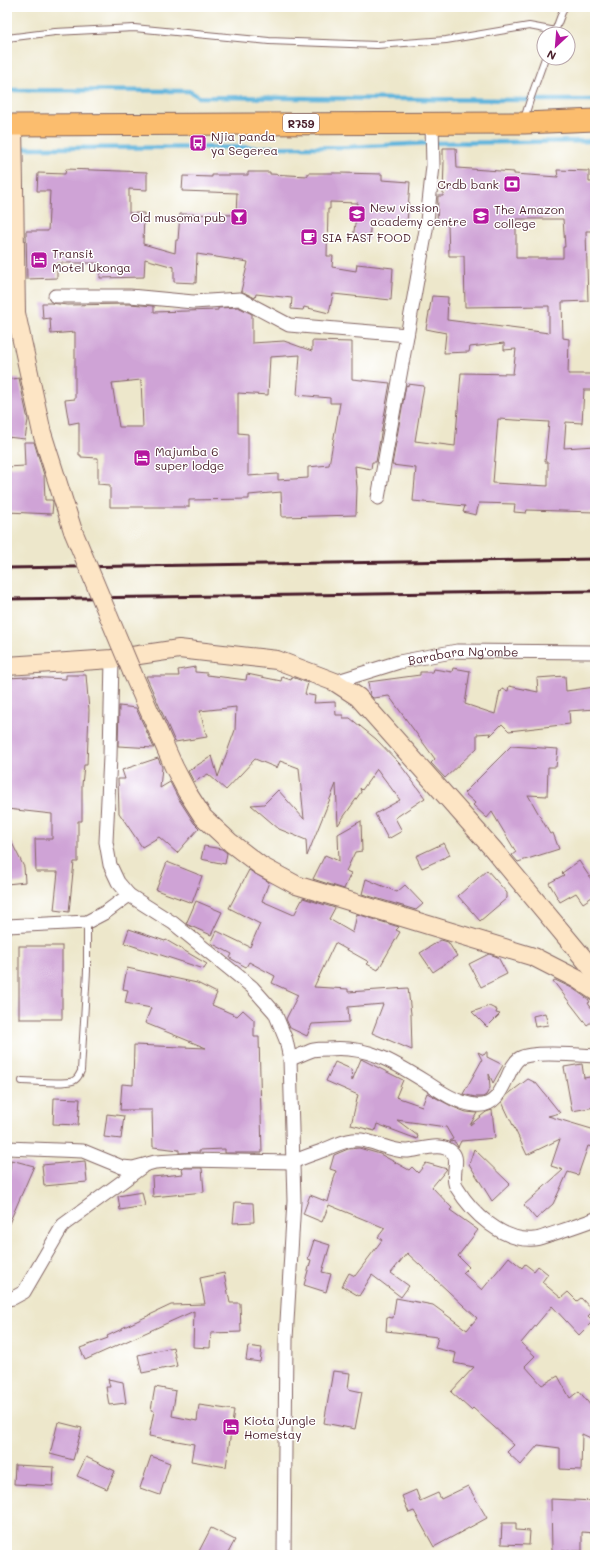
<svg xmlns="http://www.w3.org/2000/svg" width="602" height="1562" font-family="Mali,sans-serif">
	<style>
		.lines { fill: none; stroke-linecap: round; stroke-linejoin: round }
		.stream { stroke: #61b5dd; stroke-width: 4.5 }
		.building { fill: #cfa3d6; fill-rule: evenodd }
		.lane-casing { stroke: #836563; stroke-width: 8 }
		.street-casing { stroke: #836563; stroke-width: 15 }
		.secondary-casing { stroke: #836563; stroke-width: 20 }
		.primary-casing { stroke: #836563; stroke-width: 23 }
		.lane { stroke: #fff; stroke-width: 6 }
		.street { stroke: #fff; stroke-width: 13 }
		.secondary { stroke: #fde5c5; stroke-width: 18 }
		.primary { stroke: #fbbd6e; stroke-width: 21 }
		.rail { stroke: #4a1f2b; stroke-width: 3 }
		.secondary-bridge-casing { stroke: #836563; stroke-width: 20; stroke-linecap: butt }
		.secondary-bridge { stroke: #fde5c5; stroke-width: 18 }
		.labels { text-anchor: middle; dominant-baseline: central; stroke-width: 3; stroke-linejoin: round; paint-order: stroke }
		.shield { fill: #fff; stroke: #80626b; stroke-width: 1 }
		.shield-label { font-size: 11px; font-weight: bold; fill: #4a1f2b }
		.poi-label { font-size: 12px; fill: #4a1f2b; stroke: #fff; text-anchor: start }
		.street-label { font-size: 12px; fill: #4a1f2b; stroke: #fff }
	</style>
	<rect width="100%" height="100%" fill="#fff"/>
	<filter id="ink" filterUnits="userSpaceOnUse"><feTurbulence type="fractalNoise" baseFrequency=".025" numOctaves="2"/><feDisplacementMap in="SourceGraphic" scale="8" xChannelSelector="R" yChannelSelector="G"/><feConvolveMatrix kernelMatrix="1 2 1 2 8 2 1 2 1" color-interpolation-filters="sRGB"/></filter>
	<filter id="wash" filterUnits="userSpaceOnUse"><feTurbulence type="fractalNoise" baseFrequency=".012" numOctaves="4" result="noise"/><feDisplacementMap in="SourceGraphic" scale="16" xChannelSelector="R" yChannelSelector="G"/><feGaussianBlur stdDeviation="0.9" result="paint"/><feColorMatrix in="noise" values="0 0 0 0 0 0 0 0 0 0 0 0 0 0 0 0 0 1.4 0 .05"/><feComposite in="paint" operator="in"/></filter>
	<g filter="url(#wash)">
		<rect width="100%" height="100%" fill="#ede7cb"/>
		<g class="lines">
			<g class="stream">
				<polyline points="7,90 189,91 199,97 530,100 595,100"/>
				<polyline points="17,148 347,147 432,143 595,141"/>
			</g>
		</g>
		<g id="blocks">
			<g class="building">
				<path d="M443 148H456L457 168 514 172V174L558 177 557 170 589 171V182H595V231H586L588 301 562 302 563 338 569 339 568 374H595V390H584L582 423 566 422 564 448 595 446V512L527 510 526 513 514 512 515 504 479 503 476 515 463 512 465 506 413 501 416 468 392 465 406 385 408 386V384L424 386 415 441 455 446 461 373 513 374 516 349 504 350V343L470 347 469 352 444 353 446 333 426 329 432 296 448 297 447 320 549 333V306L465 307 464 256H449L448 225 437 224 438 196H443L444 160H443ZM516 219H563L565 247H563V258H516ZM498 419 549 422 545 462H548V486L493 483Z"/>
				<polygon points="66,169 147,172 147,190 129,189 129,213 144,213 143,244 175,253 176,240 178,240 180,214 236,215 237,193 182,191 183,176 212,177 212,175 248,175 248,172 270,172 270,174 308,176 308,173 340,173 382,174 382,180 410,182 407,223 371,220 369,240 353,238 358,203 330,202 330,209 328,209 327,256 333,256 332,267 356,271 357,264 393,268 391,300 333,294 329,313 304,307 303,310 291,309 292,298 256,294 255,298 241,291 248,262 197,254 196,283 174,282 174,267 145,259 144,277 100,278 101,263 57,263 57,278 27,279 26,231 48,231 50,191 37,191 38,173 65,174"/>
				<path d="M42 303H51L67 305 130 304 154 306V312L218 310V308L238 307 252 314V343L284 341 312 351V341L352 342V379L390 383 376 462H372L371 469 355 466 357 488 356 515 282 517 281 492 249 495V499L189 500V507H110V485L98 484V458L81 457V455H79V422L69 424 65 400 75 399V332L51 334 50 318 43 319ZM300 355 297 395 330 398V403H340L329 465 308 467V478L278 480V474L248 476V434L238 433V393L268 395 270 357ZM141 380 143 427H119L112 383Z"/>
				<polygon points="19,378 28,420 25,439 7,437 7,380"/>
				<polygon points="24,442 34,442 44,475 45,500 52,500 53,502 52,514 7,512 7,467 25,466"/>
				<polygon points="195,667 195,672 207,673 207,675 246,680 247,674 281,681 282,677 291,680 292,677 308,683 305,694 315,696 314,703 335,702 336,715 343,715 343,718 350,718 376,739 399,763 425,798 395,818 402,831 388,839 375,814 400,800 377,769 362,790 360,788 361,792 338,825 336,784 307,856 306,840 279,829 251,805 264,804 278,790 304,819 299,768 280,761 277,768 255,759 226,790 208,774 194,782 188,771 212,756 218,777 235,730 236,707 200,711 207,737 175,742 146,676 179,676 178,670"/>
				<polygon points="453,668 470,671 465,704 495,714 500,691 501,692 502,689 508,691 509,686 538,692 537,678 565,676 566,691 595,687 595,709 569,711 570,724 509,731 502,724 490,736 491,733 477,734 477,748 445,778 431,763 435,759 389,696 373,698 370,695 368,682 420,675 420,672 433,672 434,669 452,672"/>
				<polygon points="66,675 86,675 89,710 87,765 84,765 82,785 82,821 78,821 78,862 74,862 69,912 54,910 58,872 36,872 35,839 52,839 52,814 7,809 7,678 26,677 66,679"/>
				<polygon points="119,706 136,708 154,748 118,746"/>
				<polygon points="511,746 558,749 556,767 548,767 547,796 528,795 550,834 553,833 559,849 518,862 512,855 516,852 492,812 487,818 473,805 475,803 464,793"/>
				<polygon points="158,758 162,767 160,788 170,782 178,798 194,823 199,828 177,853 159,837 142,847 119,813 118,779 125,779 122,770"/>
				<polygon points="361,821 362,851 355,852 346,871 351,873 344,889 313,879 325,855 339,861 338,834"/>
				<polygon points="7,833 24,867 25,882 7,884"/>
				<polygon points="444,843 450,855 422,868 416,856"/>
				<polygon points="204,846 222,849 227,853 225,864 201,859"/>
				<polygon points="579,861 595,885 595,895 583,903 576,893 560,902 549,883 564,875 562,873"/>
				<polygon points="167,862 202,876 192,903 156,890"/>
				<polygon points="249,870 269,882 262,901 294,915 303,898 335,908 329,919 353,933 357,914 399,927 396,930 400,932 378,970 367,964 369,962 335,943 314,987 348,989 348,992 408,988 411,1014 412,1050 372,1033 383,1004 348,1007 349,1022 312,1024 307,1036 290,1028 286,1019 298,995 272,983 275,976 249,962 246,967 230,958 232,954 211,943 217,931 250,947 260,924 229,908"/>
				<polygon points="487,870 507,893 507,898 480,921 458,896"/>
				<polygon points="366,879 397,892 405,885 423,904 416,910 362,894"/>
				<polygon points="196,901 222,912 211,935 186,924"/>
				<polygon points="129,929 165,941 166,940 207,964 204,969 124,943"/>
				<polygon points="441,940 448,942 457,956 433,972 420,953"/>
				<rect x="19" y="946" width="43" height="73"/>
				<polygon points="489,954 498,957 507,974 481,987 469,964"/>
				<polygon points="127,968 197,983 217,993 212,1005 237,1016 243,1010 254,1020 254,1037 259,1037 262,1153 225,1153 225,1149 200,1150 200,1152 179,1153 179,1150 153,1147 152,1110 120,1110 122,1084 133,1085 134,1045 206,1048 145,1023 151,1008 125,1003 128,990 123,989"/>
				<polygon points="555,980 572,988 588,999 590,1002 588,1003 595,1014 595,1019 587,1025 553,981"/>
				<polygon points="489,1006 497,1010 496,1013 500,1014 487,1027 472,1012"/>
				<polygon points="545,1013 548,1025 535,1027 533,1016"/>
				<polygon points="487,1051 487,1057 503,1065 493,1083 489,1074 490,1088 486,1095 483,1097 475,1097 463,1094 482,1060 478,1052 484,1055"/>
				<polygon points="361,1059 403,1080 396,1097 422,1106 427,1093 453,1107 466,1112 477,1113 470,1125 486,1112 492,1110 495,1138 461,1141 458,1147 455,1142 450,1141 453,1139 446,1127 397,1120 418,1136 417,1139 377,1124 375,1131 351,1125 358,1095 326,1081 335,1062 351,1069 352,1081"/>
				<polygon points="582,1064 584,1078 595,1076 595,1107 572,1111 564,1067"/>
				<polygon points="528,1079 536,1083 560,1113 548,1116 595,1130 595,1137 592,1147 588,1146 578,1175 568,1172 553,1204 536,1219 524,1205 563,1170 551,1166 560,1139 527,1155 502,1102 507,1095"/>
				<polygon points="54,1098 80,1099 78,1125 53,1124"/>
				<polygon points="107,1114 124,1116 121,1139 104,1137"/>
				<polygon points="359,1148 380,1154 409,1170 412,1167 418,1173 426,1163 447,1169 432,1187 452,1208 450,1210 478,1230 458,1256 469,1267 463,1273 482,1290 509,1257 522,1268 525,1264 534,1271 538,1266 548,1274 542,1282 561,1298 568,1292 577,1301 581,1298 593,1311 588,1316 593,1321 579,1335 552,1306 521,1343 535,1356 525,1366 542,1385 558,1376 570,1398 579,1391 595,1411 595,1440 582,1434 581,1470 560,1469 560,1448 538,1445 521,1465 507,1452 514,1445 473,1408 471,1410 451,1392 474,1367 454,1363 456,1353 435,1348 438,1337 386,1331 387,1317 393,1318 396,1298 433,1305 467,1330 477,1318 407,1253 391,1273 409,1286 401,1297 372,1275 359,1296 342,1286 349,1273 355,1276 382,1240 378,1237 385,1228 329,1205 322,1222 303,1214 310,1195 328,1202 336,1171 330,1169 334,1155 348,1149"/>
				<polygon points="474,1149 510,1184 492,1201 469,1164"/>
				<polygon points="11,1160 34,1166 7,1228 7,1194"/>
				<polygon points="85,1161 87,1182 44,1186 42,1165"/>
				<polygon points="182,1168 202,1168 204,1192 153,1197 152,1177 183,1174"/>
				<polygon points="142,1192 145,1206 120,1210 118,1196"/>
				<polygon points="235,1202 253,1203 254,1222 233,1223"/>
				<polygon points="314,1240 330,1245 322,1272 331,1274 326,1292 304,1285 311,1260 308,1259"/>
				<polygon points="224,1273 230,1303 240,1303 241,1332 211,1333 210,1348 193,1347 194,1311 85,1360 80,1348 108,1338 107,1336 122,1329 122,1328 171,1305 205,1304 200,1278"/>
				<polygon points="248,1346 262,1348 260,1362 246,1360"/>
				<polygon points="173,1347 177,1366 142,1373 138,1355"/>
				<polygon points="333,1371 350,1373 348,1389 362,1392 355,1429 324,1423"/>
				<polygon points="108,1379 123,1382 126,1403 109,1405 106,1387 110,1387"/>
				<polygon points="155,1387 176,1391 172,1416 197,1421 199,1405 234,1410 226,1467 191,1461 194,1444 149,1436 154,1411 151,1410"/>
				<polygon points="58,1422 82,1428 73,1460 50,1454"/>
				<polygon points="151,1456 170,1463 160,1495 140,1488"/>
				<polygon points="86,1457 115,1471 107,1489 77,1476"/>
				<polygon points="15,1465 54,1467 53,1486 14,1484"/>
				<polygon points="468,1486 487,1518 434,1547 414,1511 409,1513 402,1496 416,1490 420,1501 438,1493 441,1499"/>
				<polygon points="551,1499 595,1501 595,1533 582,1532 582,1551 552,1551"/>
				<polygon points="502,1523 516,1523 516,1530 530,1531 529,1545 501,1544"/>
				<polygon points="211,1528 235,1540 227,1555 197,1555"/>
			</g>
		</g>
	</g>
	<g filter="url(#ink)">
		<use href="#blocks" fill-opacity="0" stroke="#836563" stroke-width="1"/>
		<g class="lines">
			<g class="lane-casing">
				<g id="lane">
					<polyline points="554,34 564,7"/>
					<polyline points="7,38 55,32 134,28 269,41 377,45 446,40 529,26 556,31"/>
					<polyline points="524,119 530,100 545,58"/>
					<path d="M22 1081C36 1081 60 1085 73 1081 78 1079 79 1075 81 1071L87 971V922"/>
				</g>
			</g>
			<g class="street-casing">
				<g id="street">
					<polyline points="55,296 130,296 193,302 240,299 289,325 407,335"/>
					<polyline points="378,498 426,230 433,166 432,123"/>
					<polyline points="112,659 110,756 106,842 110,865 118,882 129,895 173,923 252,987 275,1013 286,1040 290,1059 294,1201 286,1339 284,1555"/>
					<path id="s1" d="M335 682 399 662 457 651 595 652"/>
					<polyline points="7,926 87,922 106,912 129,895"/>
					<path d="M290 1059C298 1056 305 1053 313 1050 318 1049 323 1049 328 1049 367 1045 394 1062 426 1082 441 1092 457 1103 475 1105 505 1109 505 1067 520 1058 531 1051 580 1055 595 1056"/>
					<path d="M7 1148 83 1151 122 1167 133 1168 155 1162 188 1160 293 1162C303 1157 314 1154 324 1150 333 1146 343 1141 353 1140 370 1138 388 1151 406 1151 419 1151 441 1140 453 1153 460 1161 450 1177 457 1188 472 1213 503 1242 534 1239 539 1239 545 1236 549 1235 564 1230 580 1225 595 1219"/>
					<polyline points="7,1299 13,1298 24,1292 63,1225 142,1167"/>
				</g>
			</g>
			<g class="secondary-casing">
				<g id="secondary">
					<polyline points="13,125 16,313 42,433 73,531"/>
					<polyline points="7,666 112,659 179,649 277,660 335,682 358,697 493,849 595,972"/>
					<polyline points="132,672 174,767 187,792 203,817 231,843 261,866 296,885 534,957 577,979 595,991"/>
				</g>
			</g>
			<g class="primary-casing">
				<polyline id="primary" points="7,125 524,123 595,120"/>
			</g>
			<use href="#lane" class="lane"/>
			<use href="#street" class="street"/>
			<use href="#secondary" class="secondary"/>
			<use href="#primary" class="primary"/>
			<g class="rail">
				<polyline points="7,568 595,559"/>
				<polyline points="7,599 595,591"/>
			</g>
			<g class="secondary-bridge-casing">
				<polyline id="secondary-bridge" points="73,531 132,672"/>
			</g>
			<use href="#secondary-bridge" class="secondary-bridge"/>
		</g>
	</g>
	<defs>
		<g id="bus-square" transform="scale(0.9)"><rect x="-9" y="-9" width="18" height="18" rx="4" fill="#b5179e" stroke="#fff"/><path d="M-5-6H5V4H4V6H2V4H-2V6H-4V4H-5ZM-3.5-4V0h7V-4ZM-3.5 1.2v1.5H-2V1.2ZM2 1.2v1.5H3.5V1.2Z" fill="#fff"/></g>
		<g id="bank-square" transform="scale(0.9)"><rect x="-9" y="-9" width="18" height="18" rx="4" fill="#b5179e" stroke="#fff"/><path d="M-6-4H6V4H-6ZM0-2.3a2.3 2.3 0 1 0 0 4.6a2.3 2.3 0 1 0 0-4.6Z" fill="#fff"/></g>
		<g id="school-square" transform="scale(0.9)"><rect x="-9" y="-9" width="18" height="18" rx="4" fill="#b5179e" stroke="#fff"/><path d="M0-5L7-2L0 1L-7-2ZM-4 1L0 2.5L4 1V4Q0 6-4 4Z" fill="#fff"/></g>
		<g id="bar-square" transform="scale(0.9)"><rect x="-9" y="-9" width="18" height="18" rx="4" fill="#b5179e" stroke="#fff"/><path d="M-6-5H6L.8 .8V4.5H3.5V6h-7V4.5H-.8V.8Z" fill="#fff"/></g>
		<g id="cafe-square" transform="scale(0.9)"><rect x="-9" y="-9" width="18" height="18" rx="4" fill="#b5179e" stroke="#fff"/><path d="M-5.5-4.5H6V0H3Q3 3.5 0 3.5H-2.5Q-5.5 3.5-5.5 0ZM3-3.2v2h1.7v-2ZM-6 4.5H4V6H-6Z" fill="#fff"/></g>
		<g id="hotel-square" transform="scale(0.9)"><rect x="-9" y="-9" width="18" height="18" rx="4" fill="#b5179e" stroke="#fff"/><path d="M-6-4.5h1.5V1H6V5H4.5V3h-9V5H-6ZM-4 0a1.8 1.8 0 1 1 3.6 0ZM.5 0V-2.5h3Q6-2.5 6 0Z" fill="#fff"/></g>
	</defs>
	<g fill-rule="evenodd">
		<use href="#bus-square" x="198" y="143"/>
		<use href="#bank-square" x="512" y="184"/>
		<use href="#school-square" x="357" y="214"/>
		<use href="#school-square" x="481" y="216"/>
		<use href="#bar-square" x="239" y="217"/>
		<use href="#cafe-square" x="309" y="237"/>
		<use href="#hotel-square" x="39" y="260"/>
		<use href="#hotel-square" x="142" y="458"/>
		<use href="#hotel-square" x="231" y="1427"/>
	</g>
	<g class="labels">
		<rect class="shield" x="283" y="114" width="36" height="18" rx="3"/>
		<g class="shield-label">
			<text x="301" y="123">R759</text>
		</g>
		<g class="poi-label">
			<text x="211" y="136">Njia panda<tspan x="211" dy="14">ya Segerea</tspan></text>
			<text x="499" y="184" text-anchor="end">Crdb bank</text>
			<text x="370" y="207">New vission<tspan x="370" dy="14">academy centre</tspan></text>
			<text x="494" y="209">The Amazon<tspan x="494" dy="14">college</tspan></text>
			<text x="226" y="217" text-anchor="end">Old musoma pub</text>
			<text x="322" y="237">SIA FAST FOOD</text>
			<text x="52" y="253">Transit<tspan x="52" dy="14">Motel Ukonga</tspan></text>
			<text x="155" y="451">Majumba 6<tspan x="155" dy="14">super lodge</tspan></text>
			<text x="244" y="1420">Kiota Jungle<tspan x="244" dy="14">Homestay</tspan></text>
		</g>
		<g class="street-label">
			<text stroke="none"><textPath href="#s1" startOffset="132">Barabara Ng'ombe</textPath></text>
		</g>
	</g>
	<rect width="602" height="1562" fill="none" stroke="#fff" stroke-width="24"/>
	<g transform="translate(556 46) rotate(206)"><circle r="19" fill="#ffffff" stroke="#b7a5aa"/>
	<path d="M0-3L7 15L0 10L-7 15Z" fill="#b5179e"/>
	<text y="-6" font-size="11" font-weight="bold" text-anchor="middle" fill="#4a1f2b">N</text>
	</g>
</svg>
